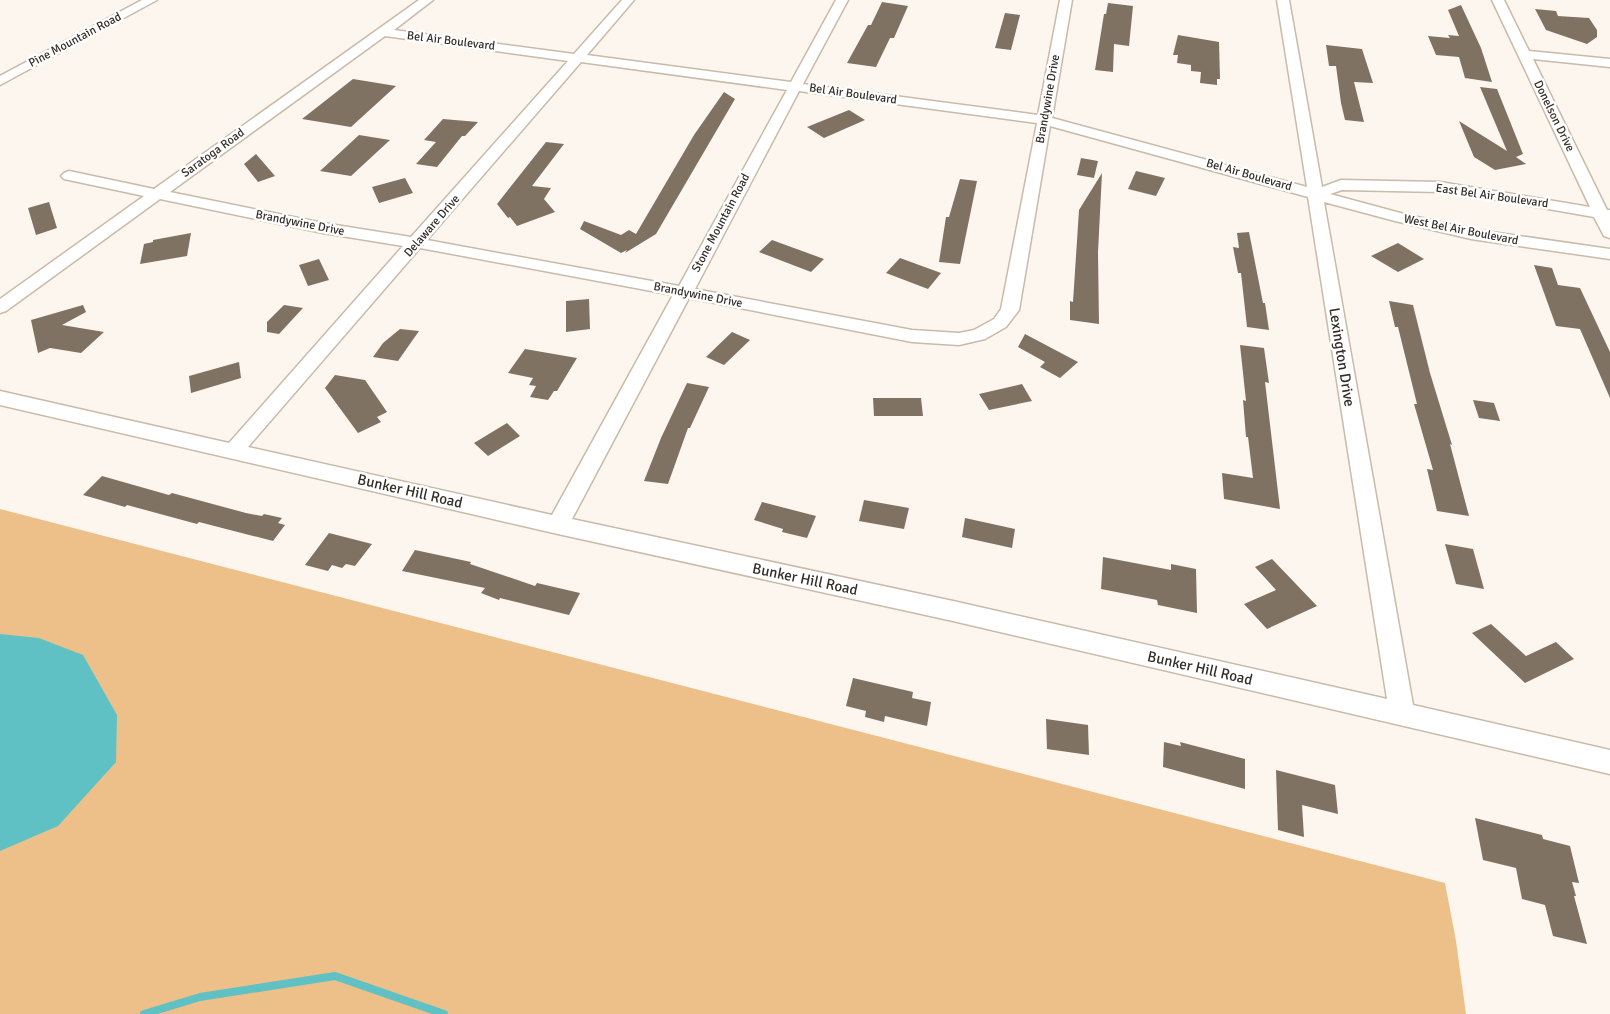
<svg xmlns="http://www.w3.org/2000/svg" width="1610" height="1014" font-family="Signika,sans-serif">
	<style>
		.green { fill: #eec089 }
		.water { fill: #60c1c4 }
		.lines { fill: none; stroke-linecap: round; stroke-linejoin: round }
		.stream { stroke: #60c1c4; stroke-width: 8 }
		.building { fill: #807263 }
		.minor-casing { stroke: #c9baa9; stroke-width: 3 }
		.minor { fill: #fff; fill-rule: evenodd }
		.labels { text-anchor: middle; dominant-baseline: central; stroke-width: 5; stroke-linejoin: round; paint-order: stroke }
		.far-street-label { font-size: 12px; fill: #342e28; stroke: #fff }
		.street-label { font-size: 15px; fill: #342e28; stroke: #fff }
	</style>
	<rect width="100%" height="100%" fill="#fdf6ef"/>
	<polygon class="green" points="0,509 1445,883 1456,941 1466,1014 0,1014"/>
	<polygon class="water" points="0,634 39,638 83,655 117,715 116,762 58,826 0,851"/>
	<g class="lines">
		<polyline class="stream" points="144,1014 200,997 335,976 444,1014"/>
	</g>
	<g class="building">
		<polygon points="882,2 908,6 894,38 890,38 876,67 847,63 868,25 871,25"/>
		<polygon points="1108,3 1133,6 1129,46 1114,44 1113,72 1095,70 1104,14 1106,14"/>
		<polygon points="1461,5 1481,48 1492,82 1465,78 1459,57 1436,55 1428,36 1450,38 1448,35 1459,36 1448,10"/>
		<polygon points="1535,9 1556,11 1558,16 1589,18 1597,30 1597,37 1587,44 1546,30"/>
		<polygon points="1005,13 1020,15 1011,50 995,48"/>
		<polygon points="1178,35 1219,42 1220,79 1217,79 1217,85 1200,83 1201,72 1191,71 1191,65 1177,63 1178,55 1173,55"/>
		<polygon points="1326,45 1362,49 1373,83 1354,82 1364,122 1345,120 1341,103 1336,66 1329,66"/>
		<polygon points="353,79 396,86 351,127 302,119"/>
		<polygon points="1480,87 1497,89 1523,154 1516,157 1526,164 1495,170 1474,157 1459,121 1507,151"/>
		<polygon points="724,92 735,99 656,234 625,253 627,250 621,253 580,229 584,221 621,235 629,230 636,234 694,135"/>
		<polygon points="849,110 865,120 824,138 807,127"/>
		<polygon points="443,119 478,122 465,136 462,136 437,167 416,164 436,142 424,140"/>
		<polygon points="359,135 390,140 351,176 320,171"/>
		<polygon points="546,142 564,144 532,186 551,188 544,199 555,212 517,226 510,217 508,218 497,204"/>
		<polygon points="256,154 275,176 258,182 244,164"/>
		<polygon points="1081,158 1098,161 1094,178 1077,175"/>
		<polygon points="1136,171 1165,178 1156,196 1128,189"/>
		<polygon points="1102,173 1098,252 1099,324 1070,320 1070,301 1073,302 1079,210"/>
		<polygon points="405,178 413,193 379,203 372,187"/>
		<polygon points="960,179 977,181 960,264 939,262 946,217 949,217"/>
		<polygon points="49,202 57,228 36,235 28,208"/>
		<polygon points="1249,232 1263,303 1265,303 1269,330 1247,327 1241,273 1238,273 1233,247 1239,248 1237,233"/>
		<polygon points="191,233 187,256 140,264 144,244 153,242 153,240"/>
		<polygon points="772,240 824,259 811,272 759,252"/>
		<polygon points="1398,243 1424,259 1398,272 1371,256"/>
		<polygon points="900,258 941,273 928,289 886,273"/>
		<polygon points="319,259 329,280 308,286 299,265"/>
		<polygon points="1534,265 1552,268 1558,285 1580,288 1610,352 1610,398 1580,329 1556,326"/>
		<polygon points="589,299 590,329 566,332 566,301"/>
		<polygon points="1389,301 1413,305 1430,373 1452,445 1450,444 1469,516 1437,511 1427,469 1433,470 1414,404 1417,404 1398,327 1395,327"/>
		<polygon points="83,305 86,312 62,325 104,332 81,353 50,348 38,353 31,320"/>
		<polygon points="284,305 303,308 279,334 267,332 267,322"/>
		<polygon points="400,329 419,331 398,361 373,357 383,343"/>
		<polygon points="732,332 750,340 724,365 706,357"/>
		<polygon points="1025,334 1078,362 1060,378 1040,367 1045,362 1018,347"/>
		<polygon points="1240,345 1264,348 1269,383 1265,382 1280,509 1224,499 1222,473 1253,478 1248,437 1246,437 1243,400 1246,401"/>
		<polygon points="525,349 577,358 557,391 554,391 548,400 530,397 536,386 529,385 533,378 508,373"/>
		<polygon points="239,362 241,378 191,393 189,376"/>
		<polygon points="335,375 365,380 387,412 377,417 381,422 358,433 325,388"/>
		<polygon points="687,383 709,387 690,428 688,428 668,484 644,481 661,438"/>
		<polygon points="1022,384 1032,401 989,410 979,394"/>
		<polygon points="873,398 921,398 923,416 874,416"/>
		<polygon points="1473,400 1494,403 1500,421 1479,418"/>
		<polygon points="507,423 520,436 488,456 474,443"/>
		<polygon points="102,476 169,495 172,493 246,513 262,516 264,514 282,518 278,523 285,525 273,541 199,522 197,524 127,505 125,507 83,495"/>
		<polygon points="864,500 909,508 904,529 859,521"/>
		<polygon points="762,502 816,516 807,538 782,532 783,529 754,520"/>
		<polygon points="965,518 1015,529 1012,548 962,537"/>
		<polygon points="329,533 372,544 355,566 346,564 342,568 332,565 328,571 305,565"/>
		<polygon points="1445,544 1473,549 1484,589 1456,584"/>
		<polygon points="415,550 471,562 470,564 535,586 537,583 580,593 569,615 500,598 499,600 481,593 485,588 402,571"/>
		<polygon points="1103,557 1171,570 1171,564 1196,569 1197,613 1158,605 1157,600 1101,589"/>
		<polygon points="1272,559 1317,606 1267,629 1244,604 1276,590 1255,567"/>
		<polygon points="1491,624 1526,656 1556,642 1574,659 1525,683 1472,633"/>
		<polygon points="853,678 913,692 912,698 931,702 927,726 885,716 884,722 865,717 866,711 846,706"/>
		<polygon points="1046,719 1088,725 1089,755 1047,749"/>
		<polygon points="1164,742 1181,746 1180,742 1245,759 1245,789 1163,767"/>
		<polygon points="1276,770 1335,785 1338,814 1302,805 1304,837 1278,830"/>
		<polygon points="1475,818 1542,835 1543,839 1570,846 1579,883 1572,882 1576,896 1574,896 1587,944 1553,936 1545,905 1522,899 1516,868 1483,860"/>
	</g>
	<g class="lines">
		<g class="minor-casing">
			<g id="minor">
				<polygon points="142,0 157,0 0,85 0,76"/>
				<path d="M419 0H433L394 30 574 54 622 0H634L587 55 791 82 836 0H848L803 84 1038 115 1060 0H1072L1052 118 1307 187 1277 0H1289L1322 187 1341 180 1440 182 1590 207 1492 0H1504L1529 51 1610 59V67L1533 59 1607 210H1610V238L1604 236 1594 217 1480 197 1440 192 1342 190 1330 194 1404 214 1471 229 1610 249V259L1471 239 1395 221 1324 202 1413 705 1610 750V774L953 621 558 534 0 405V391L229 443 403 246 323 233 160 199 6 311 0 313V299L144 196 64 179 61 176 64 173 69 171 154 189ZM385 36 568 61 411 237 323 223 170 192ZM581 62 787 90 679 286 427 240ZM799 91 1037 123 1001 309 994 319 974 330 959 333 912 330 695 289ZM1050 126 1308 197 1387 699 953 601 572 519 689 298 912 342 959 345 985 339 1006 327 1019 310ZM420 248 673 295 552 515 248 447Z"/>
			</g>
		</g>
		<use href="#minor" class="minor"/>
	</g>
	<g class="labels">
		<g class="far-street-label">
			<text transform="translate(75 40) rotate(-28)">Pine Mountain Road</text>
			<text transform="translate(451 41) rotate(7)">Bel Air Boulevard</text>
			<text transform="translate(853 94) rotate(8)">Bel Air Boulevard</text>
			<text transform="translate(1048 99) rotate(-80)">Brandywine Drive</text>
			<text transform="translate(1554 116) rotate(64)">Donelson Drive</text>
			<text transform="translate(213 153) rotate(-36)">Saratoga Road</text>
			<text transform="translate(1249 175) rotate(16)">Bel Air Boulevard</text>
			<text transform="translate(1492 196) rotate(8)">East Bel Air Boulevard</text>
			<text transform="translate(300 223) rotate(11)">Brandywine Drive</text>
			<text transform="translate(721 223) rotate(-62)">Stone Mountain Road</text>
			<text transform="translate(432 226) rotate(-49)">Delaware Drive</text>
			<text transform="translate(1461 230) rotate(11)">West Bel Air Boulevard</text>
			<text transform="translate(698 295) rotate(11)">Brandywine Drive</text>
		</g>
		<g class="street-label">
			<text transform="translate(1342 357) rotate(81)">Lexington Drive</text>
			<text transform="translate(410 491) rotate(13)">Bunker Hill Road</text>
			<text transform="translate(805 579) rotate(12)">Bunker Hill Road</text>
			<text transform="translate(1200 668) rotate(13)">Bunker Hill Road</text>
		</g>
	</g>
</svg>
